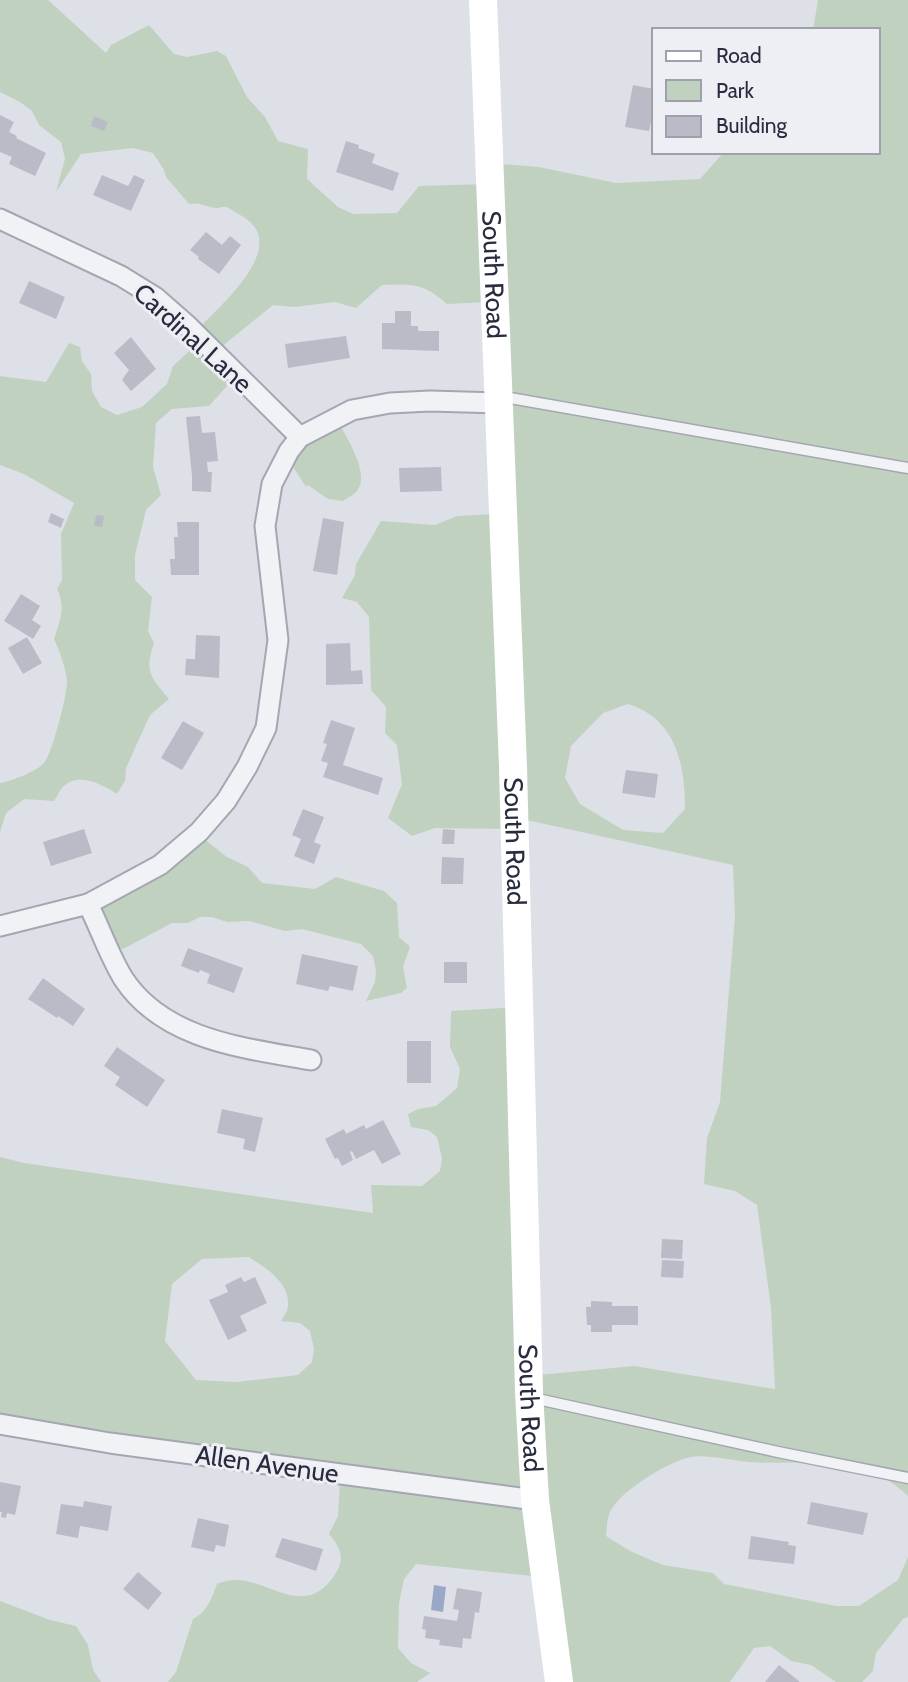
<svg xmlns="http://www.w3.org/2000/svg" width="908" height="1682" font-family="Cabin,sans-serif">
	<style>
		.green { fill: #c1d1bf; fill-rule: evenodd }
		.water { fill: #9aa8c7 }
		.building { fill: #b9bbc7 }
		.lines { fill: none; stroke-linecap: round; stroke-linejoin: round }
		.lane-casing { stroke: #a4a6b1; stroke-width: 13 }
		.street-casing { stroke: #a4a6b1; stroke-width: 23 }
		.lane { stroke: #f1f2f6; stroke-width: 10 }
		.street { stroke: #f1f2f6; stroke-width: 19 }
		.secondary { stroke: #fff; stroke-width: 28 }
		.labels { text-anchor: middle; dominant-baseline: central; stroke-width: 6; stroke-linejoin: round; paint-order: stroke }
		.street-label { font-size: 26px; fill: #282c3e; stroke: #edeff5 }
	</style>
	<rect width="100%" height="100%" fill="#dee0e7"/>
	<g class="green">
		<path d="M0 0H48L106 53 111 45 149 25 174 54 187 57 217 51 226 56 247 97 265 117 278 141 308 149 307 179 338 207 353 214 397 213 419 186 486 184 488 163 539 167 616 183 700 179 724 152H878V30H813L818 0H908V1496C861 1451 808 1466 750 1462 735 1461 703 1454 691 1457 669 1461 622 1490 611 1510 607 1516 607 1528 606 1536L630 1551 663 1565 713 1573 724 1584 836 1606H859L898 1580 908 1557V1617L903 1619 876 1653 873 1671 862 1682H836L811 1665 791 1661 770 1646 754 1648 730 1682H557L541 1577 416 1564 404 1579 399 1603 398 1648 411 1663 430 1673 417 1682H168L176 1672 193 1619C207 1612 212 1598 217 1584 261 1564 300 1629 336 1573 346 1557 339 1546 329 1534L338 1516 340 1480 0 1428V1157L24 1163 373 1213 371 1185 422 1186 440 1171 442 1158 437 1137 428 1130 411 1127 408 1114 418 1109 436 1106 457 1088 460 1069 450 1047 451 1011 517 1007 527 1376 634 1366 775 1389 771 1308 757 1205 735 1191 704 1184 707 1138 720 1102 735 916 733 865 531 821 515 820 508 829 435 828 412 836 388 818 402 784 397 745 385 733 386 707 371 690 369 617 357 602 342 598 355 575 356 564 381 521 435 525 457 516 495 514 490 302 447 304C421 282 415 285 382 285L356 308 335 302 294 307 273 305 220 348 236 376 209 406 172 409 156 423 153 467 161 495 146 510 135 555V580L152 597 148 631 154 643C144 673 151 677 169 699L150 715 126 768 125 781 117 794C102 785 80 772 64 786 60 789 57 797 54 801L24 799 6 813 0 832V783C9 782 38 771 44 763 52 754 68 692 67 680 65 666 60 652 54 639 60 621 66 607 57 589L62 580 61 534 74 503 24 474 0 465V376L46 382 69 343 80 347 82 361 91 374 92 391 101 407 117 415 142 407 167 384 173 366 202 339 200 327C223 303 293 243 240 215 236 213 230 208 226 207 222 206 218 209 215 208 204 206 200 202 189 204L166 177 164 170 153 153 133 148 81 154 56 192 65 159 61 142 39 125 32 111 20 102 0 92ZM628 704C676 719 685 764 685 809L663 833 623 830 580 804 565 778 571 746 603 713ZM249 1257C265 1267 290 1283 288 1305 288 1311 284 1316 281 1321L300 1323 310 1331 314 1349 312 1362 298 1375 236 1382 196 1380 165 1341 172 1284 202 1259Z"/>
		<path d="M338 421C346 437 371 474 357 491 354 495 347 498 343 501L328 499 308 485 306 487 286 456Z"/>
		<polygon points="199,835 227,857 248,867 262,883 315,889 336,877 384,891 397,903 399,937 410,947 403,967 407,988 401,993 366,1001 375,982 376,971 373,956 361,944 302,929 285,931 249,921 227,922 212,917 200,917 188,923 172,923 123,949 119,947 98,900"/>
		<polygon points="0,1601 50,1620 76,1626 88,1645 93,1670 101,1682 0,1682"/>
	</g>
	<polygon class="water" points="434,1585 446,1587 443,1612 431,1610"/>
	<g class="building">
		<polygon points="633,85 654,89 654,118 652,117 649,131 625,127"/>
		<polygon points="0,115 14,122 9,132 17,136 16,138 46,153 35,176 9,164 12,157 0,152"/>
		<polygon points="94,116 108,122 104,131 91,126"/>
		<polygon points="346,141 359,145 358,148 375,154 372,163 399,173 393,191 336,172"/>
		<polygon points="102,175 128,186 134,175 145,180 131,211 93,195"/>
		<polygon points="206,232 222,245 230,236 241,245 219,274 198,259 199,257 190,250"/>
		<polygon points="29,281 65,297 56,319 19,303"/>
		<polygon points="395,311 411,311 411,326 418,326 418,331 439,331 439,351 382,349 382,323 395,323"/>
		<polygon points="346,336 350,358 288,368 285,344"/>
		<polygon points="131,337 156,369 131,391 122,380 129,370 114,353"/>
		<polygon points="200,416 202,433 215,432 218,461 207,462 208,472 212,472 211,492 192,491 192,476 186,417"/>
		<polygon points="441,467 442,491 400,492 399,468"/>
		<polygon points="51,513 64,519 61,528 48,522"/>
		<polygon points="96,515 104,516 102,527 94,526"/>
		<polygon points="323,518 344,522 337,575 313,571"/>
		<polygon points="177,522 199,522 199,575 171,575 170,559 175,559 174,537 178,537"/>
		<polygon points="21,594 40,606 32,620 41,626 33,639 4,621"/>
		<polygon points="196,635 220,636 219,678 185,675 186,659 195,659"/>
		<polygon points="27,637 42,663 23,674 8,648"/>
		<polygon points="350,643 351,671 362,670 363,684 326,685 326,644"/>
		<polygon points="331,720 355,728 343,765 383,778 378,795 323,777 328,763 321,761 327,744 323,743"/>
		<polygon points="183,721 204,733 182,770 161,758"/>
		<polygon points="626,770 658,774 655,798 622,793"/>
		<polygon points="303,809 324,817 314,842 321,845 314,864 294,856 301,839 292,835"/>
		<polygon points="84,829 92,853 51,866 43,842"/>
		<polygon points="443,829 455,830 454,844 442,844"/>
		<polygon points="442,857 464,858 463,884 441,884"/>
		<polygon points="188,948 243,968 234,993 207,983 210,974 200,970 199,973 181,966"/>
		<polygon points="302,954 358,966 353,991 330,986 328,991 296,984"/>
		<rect x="444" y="962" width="23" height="21"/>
		<polygon points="43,978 85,1009 73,1026 58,1016 57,1018 28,999"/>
		<rect x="407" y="1041" width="24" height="42"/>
		<polygon points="117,1047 165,1080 147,1107 115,1085 120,1077 104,1066"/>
		<polygon points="222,1109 263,1118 255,1152 243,1149 245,1139 217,1133"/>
		<polygon points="383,1120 401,1154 382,1164 374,1150 356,1159 352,1151 350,1152 353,1160 342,1166 338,1158 335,1159 325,1139 344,1129 346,1134 364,1125 366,1129"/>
		<polygon points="662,1239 683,1240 682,1259 661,1258"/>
		<polygon points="662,1260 684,1261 683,1278 661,1277"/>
		<polygon points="241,1277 244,1282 255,1277 267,1303 240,1316 247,1331 228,1340 209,1300 228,1292 225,1285"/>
		<polygon points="591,1301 612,1302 612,1306 638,1306 638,1325 612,1325 612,1332 591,1332 591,1325 587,1325 586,1307 591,1307"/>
		<polygon points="0,1482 21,1486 15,1515 7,1513 6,1518 1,1517 2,1512 0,1512"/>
		<polygon points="84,1501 112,1506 108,1531 80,1526 78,1538 56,1534 61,1504 83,1507"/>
		<polygon points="811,1502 868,1513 863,1535 807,1524"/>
		<polygon points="198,1518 229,1525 225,1547 216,1545 214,1552 191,1547"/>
		<polygon points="751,1536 789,1542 788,1545 796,1546 794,1564 748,1559"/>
		<polygon points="282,1538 323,1549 316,1571 275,1557"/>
		<polygon points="138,1572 162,1593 148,1610 123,1589"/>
		<polygon points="457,1588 482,1592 479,1613 475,1612 471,1639 463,1638 462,1648 439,1645 440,1640 425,1638 426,1630 422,1629 424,1616 457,1621 459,1610 453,1609"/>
		<polygon points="779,1665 800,1682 765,1682"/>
	</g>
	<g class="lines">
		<g class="lane-casing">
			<g id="lane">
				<polyline points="499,396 908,468"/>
				<polyline points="533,1398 778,1452 908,1478"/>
			</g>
		</g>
		<g class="street-casing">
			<g id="street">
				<polyline points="0,219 121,276 155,297 188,326 300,437"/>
				<path d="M88 904C100 928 109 955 123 978 163 1040 244 1048 311 1060"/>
				<polyline points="0,926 88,904 160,865 199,832 226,801 247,767 266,728 278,640 265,526 272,484 289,451 300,437 352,410 390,403 430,401 499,403"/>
				<polyline points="0,1424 110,1443 535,1500"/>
			</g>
		</g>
		<use href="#lane" class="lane"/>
		<use href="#street" class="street"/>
		<path class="secondary" id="s1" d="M483 0 513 767 529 1392 535 1500 559 1682"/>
	</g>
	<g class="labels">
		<g class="street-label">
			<text stroke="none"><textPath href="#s1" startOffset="275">South Road</textPath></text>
			<text transform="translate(193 338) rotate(42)">Cardinal Lane</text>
			<text stroke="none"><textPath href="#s1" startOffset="842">South Road</textPath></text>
			<text stroke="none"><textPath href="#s1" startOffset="1409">South Road</textPath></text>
			<text transform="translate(267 1464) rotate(8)">Allen Avenue</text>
		</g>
	</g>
	<rect x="652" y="28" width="228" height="126" fill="#edeff5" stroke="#9ea1ac" stroke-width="2"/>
	<rect x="666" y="51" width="35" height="10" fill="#ffffff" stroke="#9ea1ac" stroke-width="2"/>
	<text x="716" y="63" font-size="21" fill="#282c3e">Road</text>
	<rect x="666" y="80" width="35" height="21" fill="#c1d1bf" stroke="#9ea1ac" stroke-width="2"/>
	<text x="716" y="98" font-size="21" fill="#282c3e">Park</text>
	<rect x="666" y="116" width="35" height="21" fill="#b9bbc7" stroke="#9ea1ac" stroke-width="2"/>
	<text x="716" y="133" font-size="21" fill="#282c3e">Building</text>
</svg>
